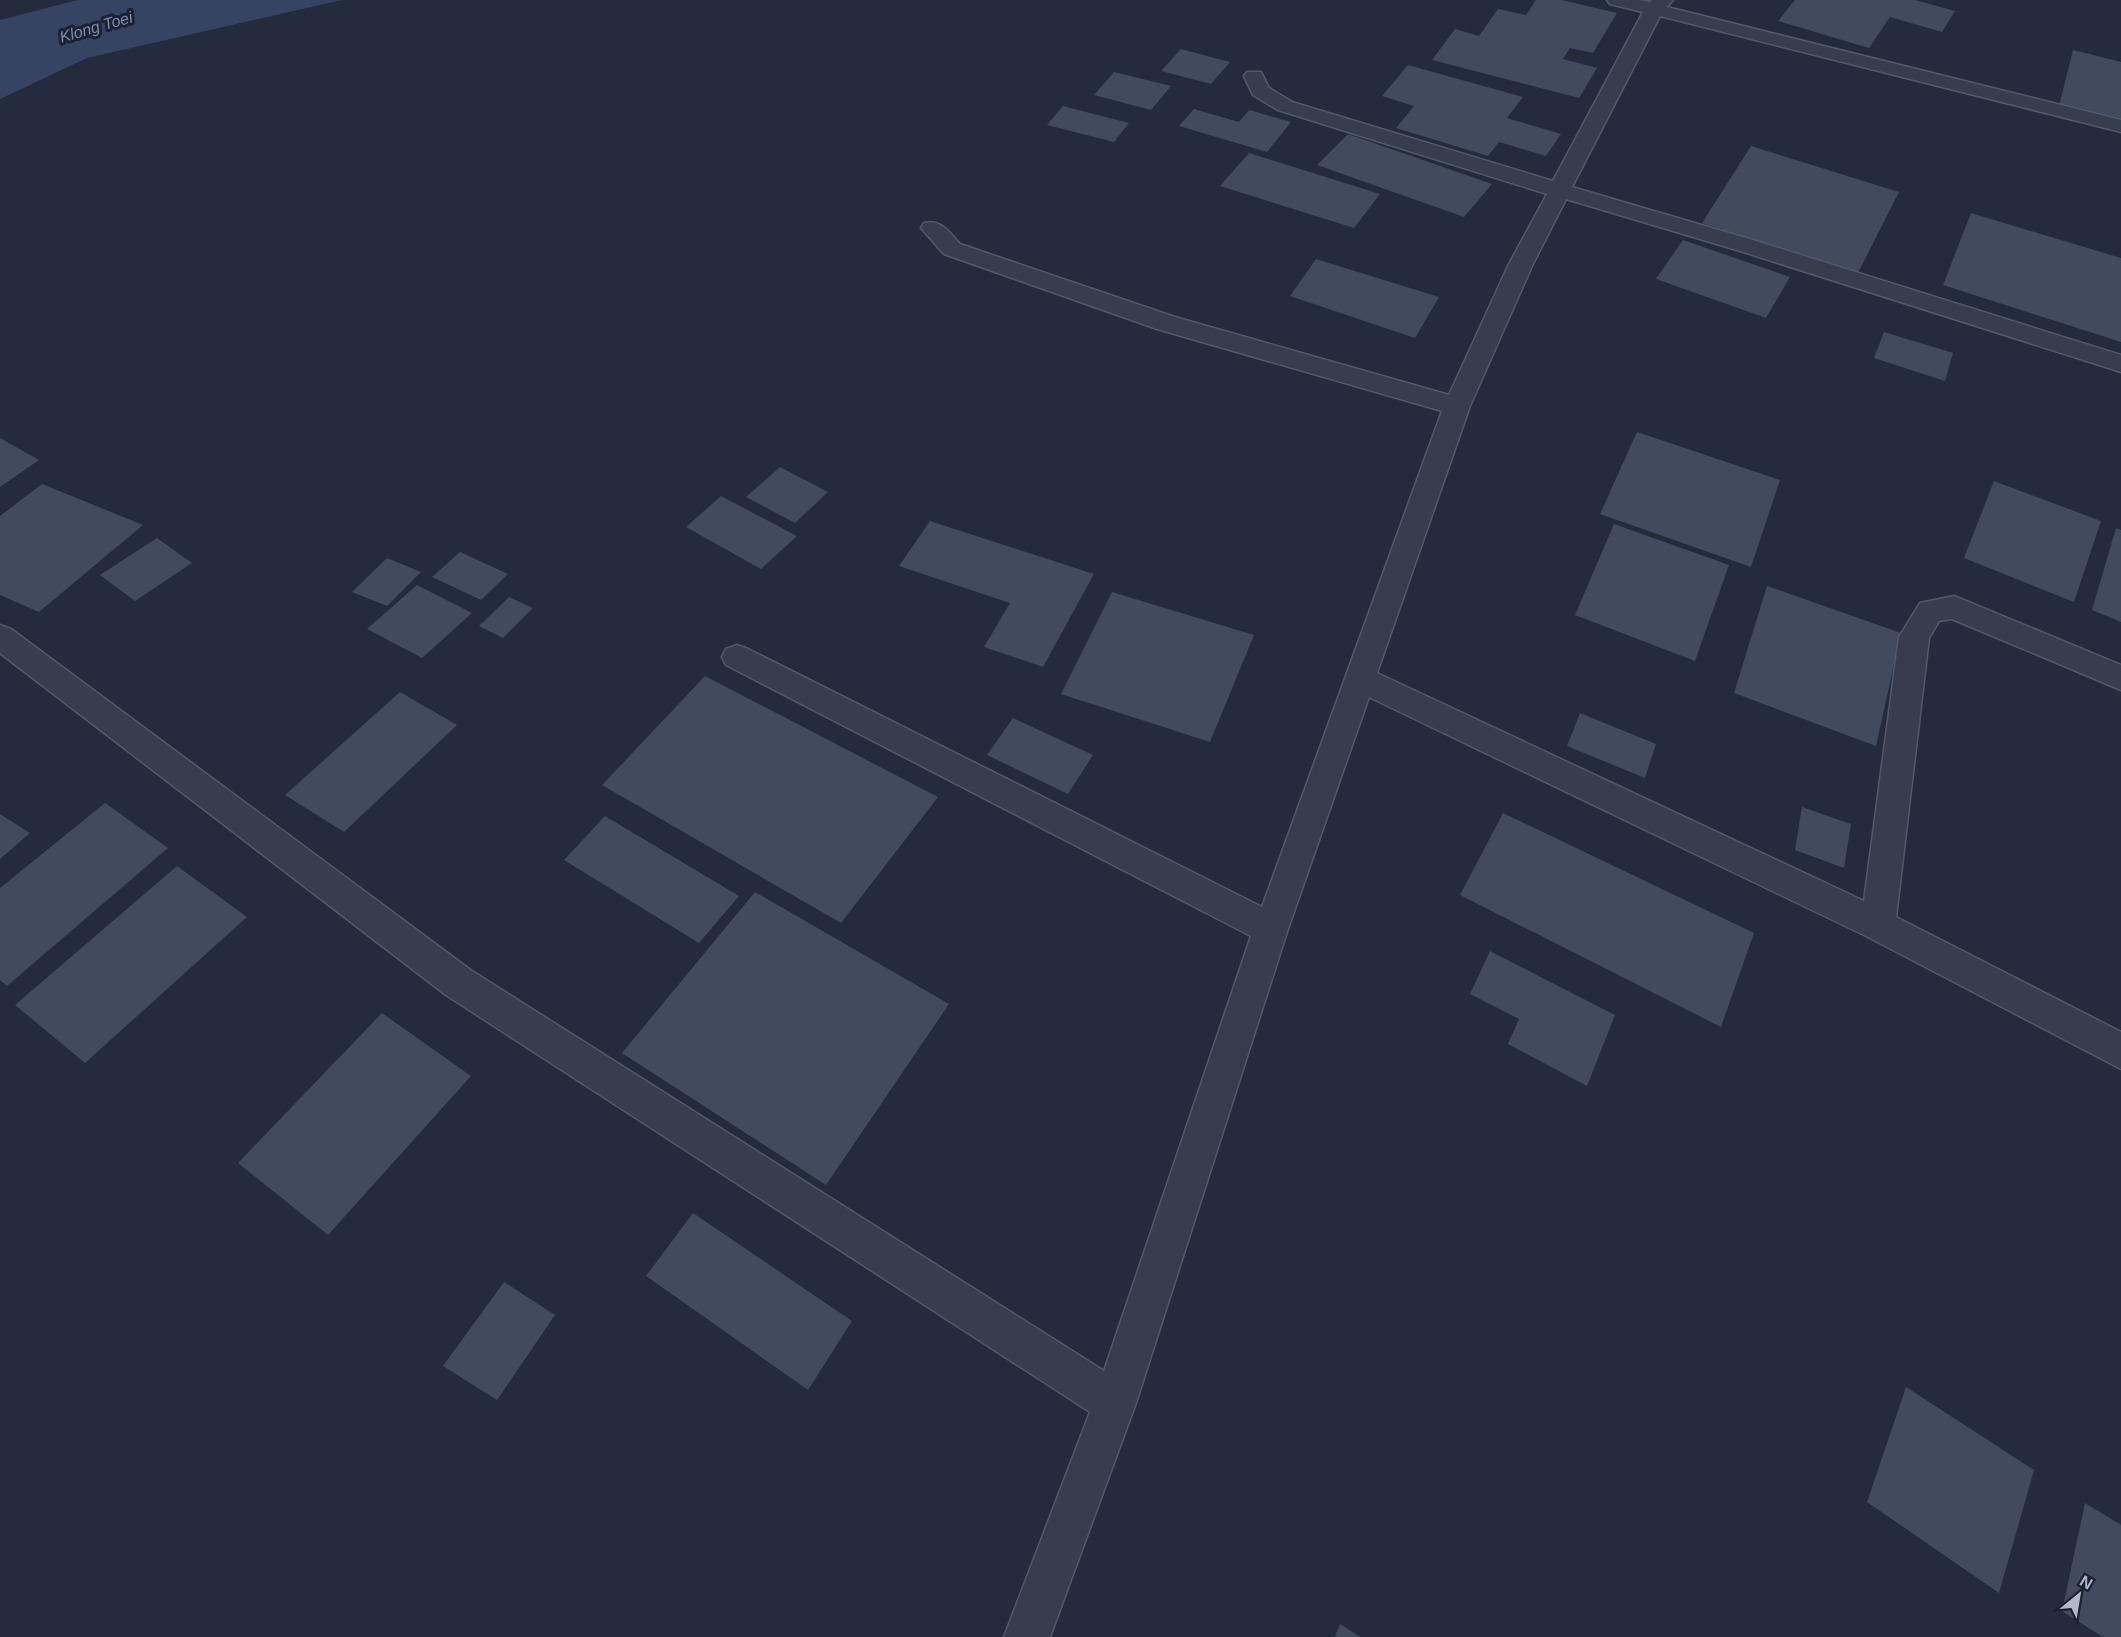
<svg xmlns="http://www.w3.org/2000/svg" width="2121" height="1637" font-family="Helvetica,sans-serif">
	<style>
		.water { fill: #364463 }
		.building { fill: #424a5e }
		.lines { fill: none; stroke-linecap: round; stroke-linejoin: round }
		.minor-casing { stroke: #525867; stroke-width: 3 }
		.minor { fill: #373d4c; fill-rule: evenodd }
		.labels { text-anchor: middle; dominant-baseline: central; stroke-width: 6; stroke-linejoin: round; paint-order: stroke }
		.far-water-label { font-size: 16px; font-style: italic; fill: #7a8bb0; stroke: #1c2231 }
	</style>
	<rect width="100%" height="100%" fill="#232b3c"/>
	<polygon class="water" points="78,0 342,0 87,58 0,99 0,20"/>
	<g class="building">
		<polygon points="1536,0 1562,0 1617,13 1593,53 1570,48 1563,59 1597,68 1579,98 1432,60 1455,29 1479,36 1498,9 1526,15"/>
		<polygon points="1795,0 1915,0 1955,11 1942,32 1890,17 1869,48 1778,21"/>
		<polygon points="1181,49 1230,62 1211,84 1161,71"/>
		<polygon points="2073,50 2121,62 2121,121 2059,106"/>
		<polygon points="1408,65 1523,97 1507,118 1561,134 1546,156 1499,142 1488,156 1396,128 1414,106 1382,96"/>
		<polygon points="1114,72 1171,86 1151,110 1094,95"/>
		<polygon points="1063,106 1129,123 1114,142 1047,125"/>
		<polygon points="1194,109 1239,122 1249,110 1291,122 1267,152 1179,126"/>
		<polygon points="1348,134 1492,184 1464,217 1317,165"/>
		<polygon points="1751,146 1899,192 1857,275 1702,223"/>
		<polygon points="1249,153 1380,194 1354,228 1220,186"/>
		<polygon points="1971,213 2121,258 2121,342 1943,285"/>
		<polygon points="1683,240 1790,277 1766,318 1656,279"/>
		<polygon points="1316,259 1439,297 1415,338 1290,296"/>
		<polygon points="1884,332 1953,353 1945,381 1874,358"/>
		<polygon points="1637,432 1780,480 1751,567 1600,514"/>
		<polygon points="0,438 39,460 0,487"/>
		<polygon points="780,467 828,492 795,523 746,497"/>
		<polygon points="1994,481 2101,521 2074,602 1964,558"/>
		<polygon points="42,484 143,525 39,612 0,595 0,516"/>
		<polygon points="721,496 797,536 761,569 686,527"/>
		<polygon points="930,521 1094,574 1043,667 984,647 1010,603 899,566"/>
		<polygon points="1614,524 1729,565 1695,661 1575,615"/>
		<polygon points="2116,528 2121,530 2121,622 2092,610"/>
		<polygon points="157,538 192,563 135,601 100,575"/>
		<polygon points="460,552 508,574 481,600 432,577"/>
		<polygon points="387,558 421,572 387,606 352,592"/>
		<polygon points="417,585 472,613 422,658 367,629"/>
		<polygon points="1767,586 1901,633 1876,746 1734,693"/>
		<polygon points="1112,592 1254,635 1210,742 1061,694"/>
		<polygon points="509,597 533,608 503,638 479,626"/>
		<polygon points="705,676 938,797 841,923 602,785"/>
		<polygon points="400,692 457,725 344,832 285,795"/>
		<polygon points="1580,713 1656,744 1645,778 1567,746"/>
		<polygon points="1013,718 1093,755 1068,794 987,755"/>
		<polygon points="105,803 168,848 7,986 0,980 0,888"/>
		<polygon points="1802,807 1851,824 1844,868 1795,850"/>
		<polygon points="1503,813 1754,933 1721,1027 1460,895"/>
		<polygon points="0,814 30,833 0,859"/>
		<polygon points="605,816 739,896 699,943 564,860"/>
		<polygon points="177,866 247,917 85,1063 15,1005"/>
		<polygon points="755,892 949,1004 826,1185 622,1053"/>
		<polygon points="1490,951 1615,1015 1587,1086 1508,1044 1519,1019 1470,994"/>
		<polygon points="382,1013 471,1076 328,1235 238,1163"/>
		<polygon points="693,1213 852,1321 808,1390 646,1276"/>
		<polygon points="504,1282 555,1315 497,1400 443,1366"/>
		<polygon points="1906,1387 2034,1470 1999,1593 1867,1502"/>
		<polygon points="2085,1503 2121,1525 2121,1637 2103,1637 2062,1611"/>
		<polygon points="1340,1624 1360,1637 1335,1637"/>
	</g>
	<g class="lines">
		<g class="minor-casing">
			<path id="minor" d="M1607 0H1640L1650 2 1652 0H1673L1667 7 2121 120V132L1660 16 1572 187 1756 241 2121 355V372L1740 251 1566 199 1532 266 1470 406 1377 673 1864 901 1899 637 1920 603 1954 596 2121 665V690L1952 619 1939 621 1929 638 1896 917 2121 1032V1069L1866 936 1369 697 1288 929 1136 1403 1050 1637H1004L1090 1412 446 995 0 653V625L11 629 472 971 1104 1371 1251 936 726 665 722 657 726 649 737 645 748 649 1262 907 1442 411 1157 329 944 254 921 228 924 223C941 219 949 232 960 244L1175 317 1449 395 1508 266 1547 194 1278 110 1253 95 1244 76 1247 72H1261L1269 88 1292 102 1553 181 1643 12 1610 4Z"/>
		</g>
		<use href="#minor" class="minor"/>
	</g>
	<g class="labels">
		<g class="far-water-label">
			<text transform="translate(96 27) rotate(-16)">Klong Toei</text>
		</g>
	</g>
	<g transform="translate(2079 1595) rotate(30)" stroke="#1c2231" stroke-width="4.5" paint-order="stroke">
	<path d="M0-4.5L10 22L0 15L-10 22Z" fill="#b2b8c8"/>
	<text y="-9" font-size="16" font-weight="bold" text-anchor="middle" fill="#b2b8c8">N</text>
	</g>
</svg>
